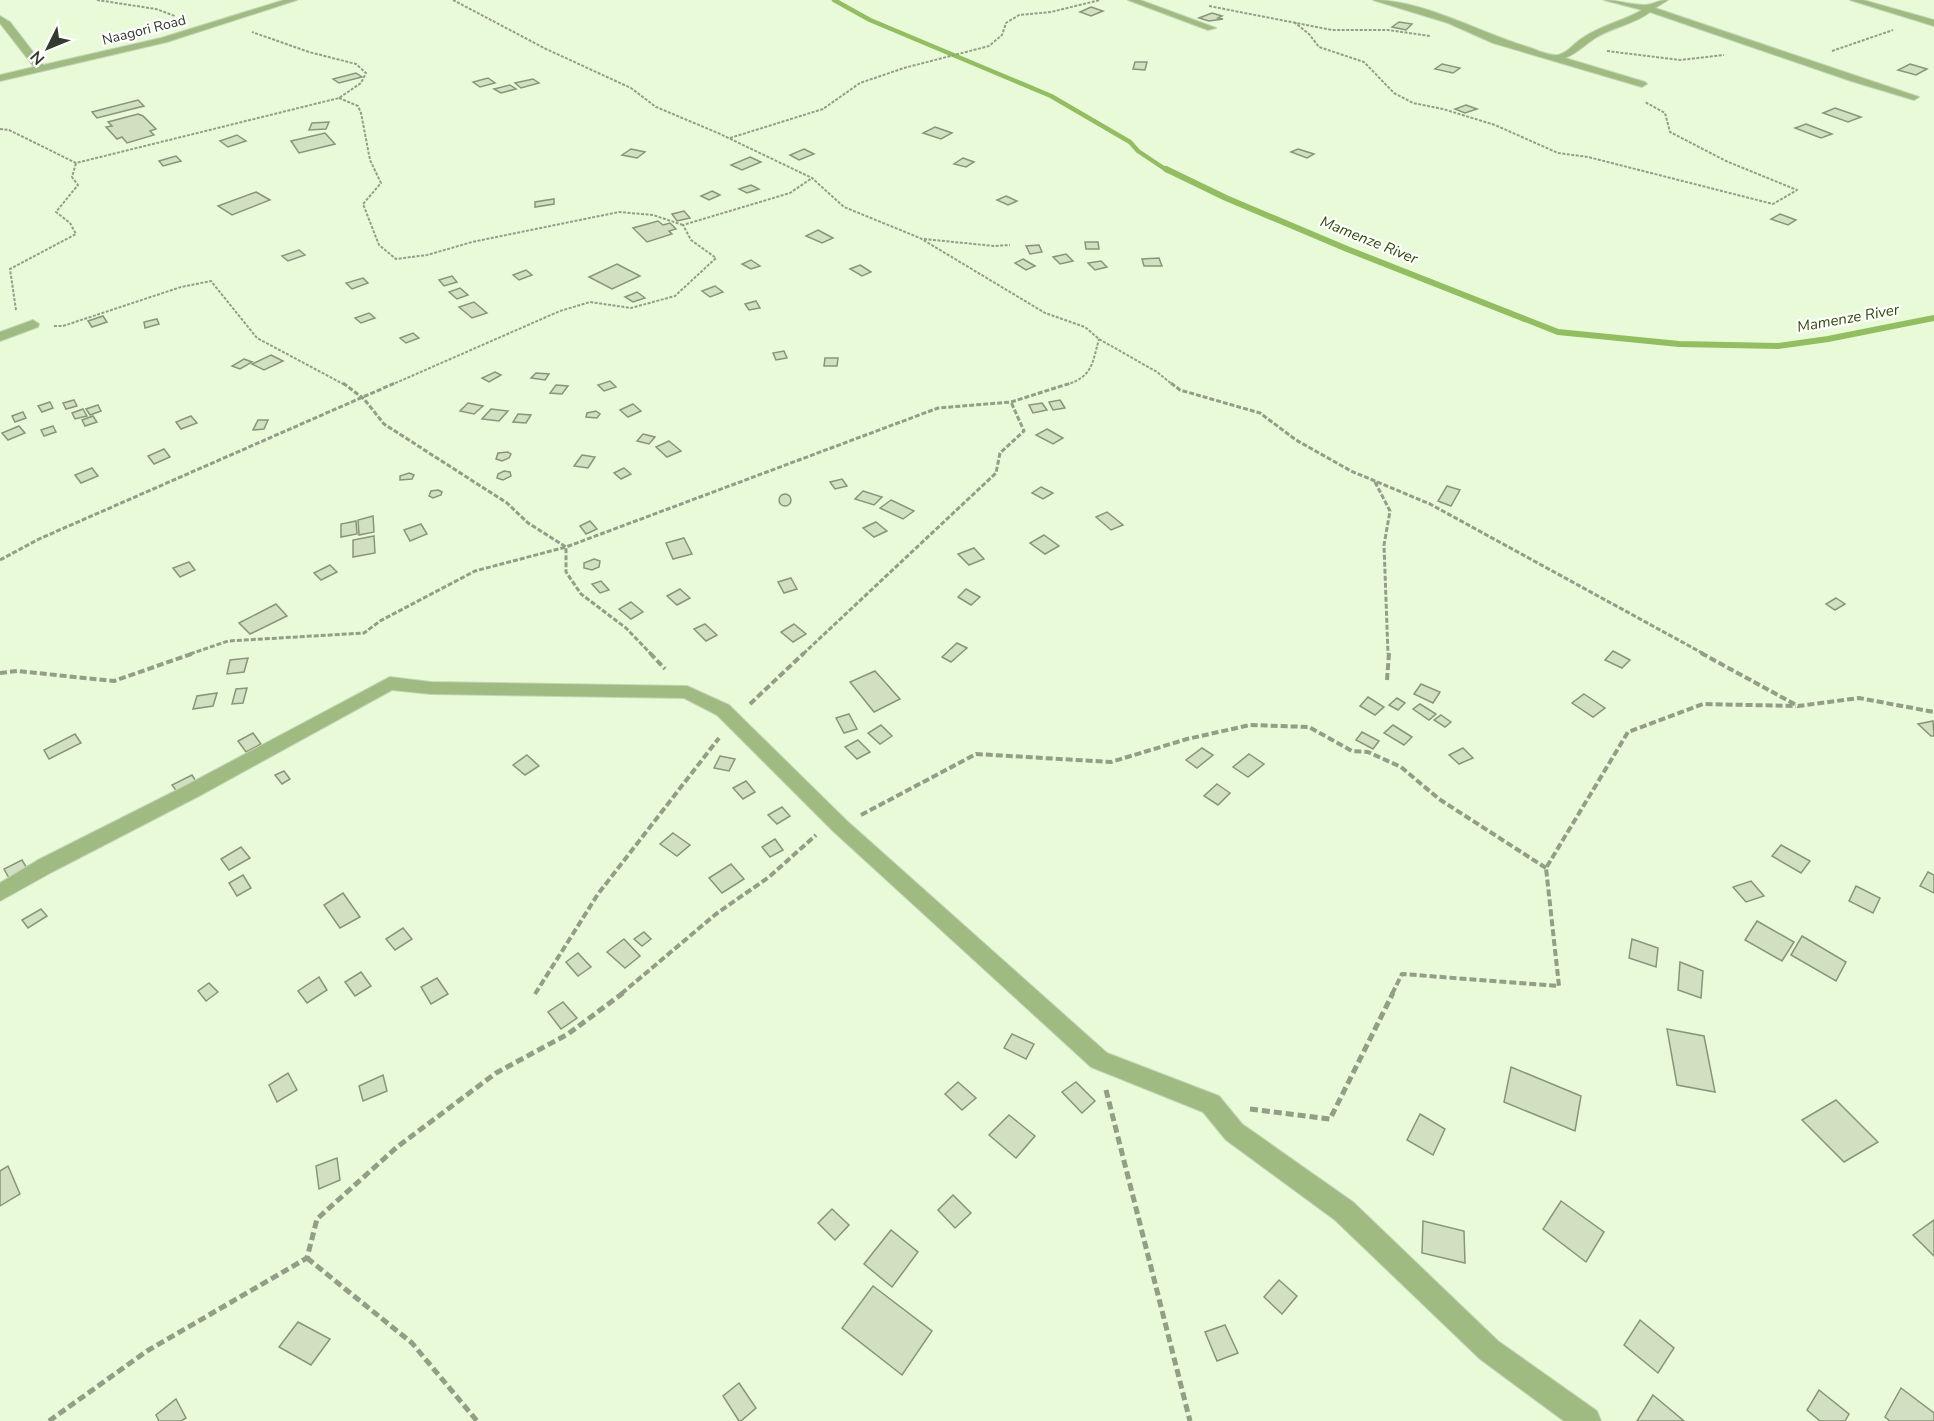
<svg xmlns="http://www.w3.org/2000/svg" width="1934" height="1421" font-family="'Nunito Sans',sans-serif">
	<style>
		.lines { fill: none; stroke-linecap: round; stroke-linejoin: round }
		.stream-far1 { stroke: #93bd61; stroke-width: 4.5 }
		.stream { stroke: #93bd61; stroke-width: 6 }
		.building { fill: #d0e0c0; stroke: #879679; stroke-width: 1.5 }
		.minor-casing { stroke: #c5d4b7; stroke-width: 2 }
		.path-far3 { stroke: #929e86; stroke-width: 2; stroke-dasharray: 3 1.5; stroke-linecap: butt }
		.path-far2 { stroke: #929e86; stroke-width: 3; stroke-dasharray: 5 2; stroke-linecap: butt }
		.path-far1 { stroke: #929e86; stroke-width: 4; stroke-dasharray: 7 3; stroke-linecap: butt }
		.path { stroke: #929e86; stroke-width: 5; stroke-dasharray: 8 4; stroke-linecap: butt }
		.minor { fill: #9fbb81; fill-rule: evenodd }
		.labels { text-anchor: middle; dominant-baseline: central; stroke-width: 4.5; stroke-linejoin: round; paint-order: stroke }
		.far-street-label { font-size: 14px; fill: #343b2e; stroke: #fff }
		.far-water-label { font-size: 15px; font-style: italic; fill: #2f4904; stroke: #fff }
	</style>
	<rect width="100%" height="100%" fill="#e9fad9"/>
	<g class="lines">
		<polyline class="stream-far1" points="834,0 870,20 1051,96 1130,142 1138,151 1168,171"/>
		<polyline class="stream" points="1166,169 1226,198 1347,249 1558,332 1679,344 1778,346 1828,339 1934,318"/>
	</g>
	<g class="building">
		<polygon points="1091,7 1103,11 1091,16 1080,12"/>
		<polygon points="1212,13 1222,16 1218,18 1223,19 1209,21 1199,18"/>
		<polygon points="1399,22 1412,24 1406,30 1392,27"/>
		<polygon points="1135,62 1147,62 1145,70 1133,69"/>
		<polygon points="1442,64 1460,68 1453,73 1435,69"/>
		<polygon points="1910,64 1927,69 1916,75 1898,70"/>
		<polygon points="356,73 362,77 339,83 333,79"/>
		<polygon points="488,78 495,83 480,87 473,82"/>
		<polygon points="533,79 539,83 521,88 515,83"/>
		<polygon points="510,85 516,89 501,93 494,89"/>
		<polygon points="138,100 144,106 97,118 92,112"/>
		<polygon points="1466,105 1477,109 1465,113 1455,109"/>
		<polygon points="1835,108 1861,117 1848,122 1823,113"/>
		<polygon points="138,114 143,116 156,129 150,131 154,135 127,143 122,137 117,139 106,127 112,126 108,122"/>
		<polygon points="329,122 326,129 309,130 312,123"/>
		<polygon points="1806,124 1832,134 1821,138 1795,128"/>
		<polygon points="935,127 952,133 941,139 923,133"/>
		<polygon points="325,133 335,144 299,153 291,141"/>
		<polygon points="237,135 246,141 228,147 220,141"/>
		<polygon points="631,149 645,152 637,158 622,155"/>
		<polygon points="804,149 814,154 799,160 790,155"/>
		<polygon points="1298,149 1314,154 1307,158 1291,152"/>
		<polygon points="176,156 181,161 163,166 159,161"/>
		<polygon points="750,157 761,162 742,170 731,165"/>
		<polygon points="963,158 974,162 966,167 954,164"/>
		<polygon points="751,185 759,189 747,193 739,189"/>
		<polygon points="712,191 720,195 709,200 701,196"/>
		<polygon points="256,192 270,200 232,215 218,206"/>
		<polygon points="1006,196 1017,201 1008,205 997,200"/>
		<polygon points="554,199 554,204 535,207 535,202"/>
		<polygon points="684,211 690,218 677,221 672,214"/>
		<polygon points="1780,214 1796,220 1788,225 1771,219"/>
		<polygon points="658,221 663,225 670,223 676,229 669,231 672,234 647,242 633,228"/>
		<polygon points="818,230 833,238 822,243 806,236"/>
		<polygon points="1085,242 1098,242 1099,249 1086,249"/>
		<polygon points="1039,245 1042,252 1030,254 1026,246"/>
		<polygon points="299,250 305,255 288,261 282,256"/>
		<polygon points="1066,254 1073,261 1060,264 1053,257"/>
		<polygon points="1159,258 1162,266 1144,266 1142,259"/>
		<polygon points="1023,259 1035,266 1026,270 1015,263"/>
		<polygon points="751,260 760,266 751,269 742,264"/>
		<polygon points="1101,261 1107,267 1095,270 1088,263"/>
		<polygon points="617,264 640,276 612,289 589,277"/>
		<polygon points="860,265 871,272 862,276 850,269"/>
		<polygon points="526,270 532,275 519,280 513,275"/>
		<polygon points="452,276 457,282 444,286 439,280"/>
		<polygon points="363,278 368,283 352,289 346,283"/>
		<polygon points="715,286 723,292 710,297 702,291"/>
		<polygon points="460,288 468,295 457,299 449,292"/>
		<polygon points="637,292 645,298 633,302 625,297"/>
		<polygon points="756,301 760,308 749,310 745,304"/>
		<polygon points="474,302 487,313 472,318 459,307"/>
		<polygon points="369,313 375,318 361,323 355,318"/>
		<polygon points="103,316 107,322 92,327 88,321"/>
		<polygon points="157,319 159,324 145,328 144,322"/>
		<polygon points="413,333 419,338 406,343 400,338"/>
		<polygon points="784,351 787,358 776,360 773,353"/>
		<polygon points="271,355 283,361 264,370 252,364"/>
		<polygon points="825,358 838,358 837,366 824,366"/>
		<polygon points="244,359 252,362 240,369 232,366"/>
		<polygon points="495,372 501,375 489,382 482,378"/>
		<polygon points="536,373 549,374 545,380 531,378"/>
		<polygon points="610,381 616,387 604,391 598,385"/>
		<polygon points="556,385 568,386 562,394 550,393"/>
		<polygon points="74,400 77,406 66,409 63,403"/>
		<polygon points="1060,400 1065,408 1053,410 1049,402"/>
		<polygon points="50,402 53,408 42,412 38,406"/>
		<polygon points="468,403 483,406 474,414 460,411"/>
		<polygon points="1042,403 1047,410 1033,413 1029,405"/>
		<polygon points="633,404 641,411 628,417 620,410"/>
		<polygon points="98,405 101,411 90,415 86,409"/>
		<polygon points="83,409 87,416 75,419 72,413"/>
		<polygon points="491,409 508,411 499,421 482,419"/>
		<polygon points="596,411 600,414 597,418 586,417 587,413"/>
		<polygon points="23,412 26,418 15,422 12,416"/>
		<polygon points="518,414 531,415 526,423 513,422"/>
		<polygon points="93,416 97,422 85,426 82,420"/>
		<polygon points="191,416 197,423 181,429 176,422"/>
		<polygon points="258,420 268,420 264,429 253,430"/>
		<polygon points="19,426 25,433 8,440 2,433"/>
		<polygon points="53,426 56,432 44,436 41,430"/>
		<polygon points="1047,429 1063,438 1053,444 1036,435"/>
		<polygon points="643,434 655,437 649,444 637,441"/>
		<polygon points="669,441 681,451 667,457 656,447"/>
		<polygon points="164,449 170,457 154,464 148,456"/>
		<polygon points="508,452 511,454 509,458 502,461 496,459 498,453"/>
		<polygon points="582,455 595,457 588,468 574,466"/>
		<polygon points="92,468 98,476 81,483 75,475"/>
		<polygon points="624,468 631,474 621,479 614,473"/>
		<polygon points="504,471 510,472 511,476 503,480 497,478 498,474"/>
		<polygon points="409,473 414,475 412,479 400,480 400,476"/>
		<polygon points="842,479 847,486 835,489 830,482"/>
		<polygon points="1447,486 1460,490 1451,506 1438,501"/>
		<polygon points="1041,487 1053,493 1043,499 1032,493"/>
		<polygon points="438,490 442,492 441,495 433,498 429,496 431,491"/>
		<polygon points="863,491 882,497 874,505 855,499"/>
		<circle cx="785" cy="500" r="6"/>
		<polygon points="891,500 914,511 903,519 880,508"/>
		<polygon points="1107,512 1123,525 1111,530 1096,517"/>
		<polygon points="373,516 374,532 359,535 358,520"/>
		<polygon points="356,521 357,534 341,537 341,524"/>
		<polygon points="590,521 597,529 586,534 580,526"/>
		<polygon points="876,522 887,531 874,537 863,528"/>
		<polygon points="421,524 427,534 410,541 404,530"/>
		<polygon points="1044,535 1059,546 1045,554 1030,543"/>
		<polygon points="374,536 375,553 353,557 353,540"/>
		<polygon points="684,538 692,554 673,559 666,543"/>
		<polygon points="974,548 984,559 969,565 958,554"/>
		<polygon points="594,559 600,561 599,567 592,570 584,568 584,563"/>
		<polygon points="189,562 195,570 180,577 173,568"/>
		<polygon points="330,565 337,572 321,580 314,573"/>
		<polygon points="791,578 797,589 784,593 778,582"/>
		<polygon points="601,581 609,590 600,593 592,584"/>
		<polygon points="680,589 690,598 677,605 667,596"/>
		<polygon points="966,589 980,597 971,605 958,597"/>
		<polygon points="1836,598 1845,604 1835,610 1826,604"/>
		<polygon points="631,602 643,612 631,619 619,609"/>
		<polygon points="276,604 287,616 250,634 239,623"/>
		<polygon points="705,624 717,635 706,641 694,629"/>
		<polygon points="794,624 806,634 793,642 781,632"/>
		<polygon points="957,643 967,648 951,662 942,657"/>
		<polygon points="1613,651 1630,660 1622,668 1605,660"/>
		<polygon points="248,658 244,672 227,674 230,660"/>
		<polygon points="875,671 900,699 874,712 850,682"/>
		<polygon points="1421,684 1440,692 1433,703 1414,694"/>
		<polygon points="247,688 243,703 232,704 236,689"/>
		<polygon points="217,693 213,706 193,709 197,696"/>
		<polygon points="1584,694 1605,708 1593,717 1572,703"/>
		<polygon points="1368,697 1384,707 1375,715 1360,706"/>
		<polygon points="1397,698 1405,703 1398,710 1389,705"/>
		<polygon points="1420,704 1436,714 1429,720 1413,709"/>
		<polygon points="849,714 857,729 844,733 836,718"/>
		<polygon points="1441,715 1451,722 1445,727 1434,720"/>
		<polygon points="1933,721 1934,736 1931,736 1918,724"/>
		<polygon points="881,725 892,736 880,744 868,733"/>
		<polygon points="1393,725 1412,737 1404,745 1384,733"/>
		<polygon points="1362,732 1379,741 1373,749 1356,740"/>
		<polygon points="253,733 261,744 246,752 238,741"/>
		<polygon points="75,734 81,743 49,759 44,750"/>
		<polygon points="858,740 870,752 857,759 845,747"/>
		<polygon points="1202,748 1213,755 1197,768 1186,760"/>
		<polygon points="1463,748 1473,758 1459,764 1449,755"/>
		<polygon points="1249,754 1264,764 1248,777 1233,767"/>
		<polygon points="527,755 539,766 525,775 513,765"/>
		<polygon points="720,756 735,759 729,771 714,768"/>
		<polygon points="284,771 290,779 282,784 275,775"/>
		<polygon points="192,775 197,783 178,793 172,785"/>
		<polygon points="746,781 755,792 743,799 733,788"/>
		<polygon points="1217,784 1230,793 1218,805 1204,796"/>
		<polygon points="782,807 790,816 777,824 768,815"/>
		<polygon points="673,833 690,845 677,856 660,844"/>
		<polygon points="775,839 783,850 770,857 762,847"/>
		<polygon points="1781,845 1810,861 1801,873 1772,856"/>
		<polygon points="241,847 250,858 229,870 221,859"/>
		<polygon points="22,860 28,870 10,880 4,869"/>
		<polygon points="731,864 744,879 722,893 709,878"/>
		<polygon points="1928,872 1934,875 1934,893 1920,886"/>
		<polygon points="243,875 251,888 237,896 229,883"/>
		<polygon points="1751,881 1764,896 1746,902 1733,887"/>
		<polygon points="1856,886 1880,898 1873,913 1849,901"/>
		<polygon points="343,893 360,917 340,928 324,905"/>
		<polygon points="41,909 47,916 28,928 22,920"/>
		<polygon points="1757,921 1794,942 1782,961 1745,940"/>
		<polygon points="403,928 412,939 395,950 386,939"/>
		<polygon points="644,932 651,939 642,946 634,939"/>
		<polygon points="1802,936 1846,962 1836,981 1791,955"/>
		<polygon points="624,939 640,956 625,968 607,952"/>
		<polygon points="1632,939 1658,948 1656,967 1629,958"/>
		<polygon points="578,953 591,967 578,976 566,962"/>
		<polygon points="1680,962 1703,971 1701,998 1678,990"/>
		<polygon points="361,972 371,986 355,996 345,982"/>
		<polygon points="319,977 327,990 307,1003 298,991"/>
		<polygon points="437,978 448,994 431,1004 421,987"/>
		<polygon points="209,983 218,992 206,1001 198,991"/>
		<polygon points="563,1002 577,1018 561,1029 548,1012"/>
		<polygon points="1667,1029 1704,1036 1715,1092 1677,1085"/>
		<polygon points="1012,1034 1034,1044 1026,1059 1004,1048"/>
		<polygon points="1511,1067 1581,1096 1575,1131 1504,1102"/>
		<polygon points="288,1073 297,1090 277,1102 269,1085"/>
		<polygon points="383,1075 387,1091 363,1101 359,1086"/>
		<polygon points="958,1082 976,1098 962,1110 945,1094"/>
		<polygon points="1076,1082 1095,1101 1082,1113 1062,1092"/>
		<polygon points="1836,1100 1878,1142 1844,1162 1802,1120"/>
		<polygon points="1420,1114 1445,1129 1433,1155 1407,1140"/>
		<polygon points="1009,1115 1035,1136 1016,1158 989,1135"/>
		<polygon points="337,1158 340,1180 319,1189 316,1166"/>
		<polygon points="8,1166 20,1194 0,1206 0,1171"/>
		<polygon points="953,1195 971,1213 955,1228 938,1210"/>
		<polygon points="1561,1201 1604,1232 1586,1262 1543,1229"/>
		<polygon points="832,1209 849,1225 835,1240 818,1223"/>
		<polygon points="1934,1220 1934,1256 1913,1235"/>
		<polygon points="1423,1221 1464,1231 1465,1263 1422,1253"/>
		<polygon points="891,1230 918,1252 892,1287 864,1264"/>
		<polygon points="1279,1280 1297,1296 1282,1314 1264,1297"/>
		<polygon points="873,1286 932,1331 902,1375 842,1328"/>
		<polygon points="1640,1320 1674,1348 1658,1373 1624,1345"/>
		<polygon points="298,1322 330,1339 311,1365 279,1347"/>
		<polygon points="1225,1325 1238,1353 1217,1361 1205,1332"/>
		<polygon points="739,1383 756,1408 741,1421 739,1421 723,1396"/>
		<polygon points="1901,1388 1934,1413 1934,1421 1890,1421 1885,1417"/>
		<polygon points="1819,1390 1849,1414 1845,1421 1820,1421 1807,1410"/>
		<polygon points="1653,1395 1684,1421 1637,1421"/>
		<polygon points="176,1399 186,1418 181,1421 159,1421 156,1415"/>
	</g>
	<g class="lines">
		<g class="minor-casing">
			<g id="minor">
				<polygon points="284,0 297,0 167,42 0,81 0,75 34,67 0,23 0,16 10,22 43,65 161,38"/>
				<polygon points="1128,0 1140,0 1216,28 1208,30"/>
				<path d="M1373 0C1424 0 1482 34 1531 48 1538 51 1550 56 1558 55 1566 53 1570 48 1576 43 1595 27 1621 22 1642 10L1604 0C1617 0 1631 5 1644 5 1652 5 1659 0 1668 0L1655 8 1919 97 1914 100 1851 81 1650 12C1635 24 1613 27 1597 37 1585 44 1578 53 1565 58L1645 82 1647 84 1642 87 1493 43 1448 23Z"/>
				<polygon points="1850,0 1863,0 1934,20 1934,26"/>
				<polygon points="33,320 39,324 38,327 0,341 0,332"/>
				<polygon points="390,677 431,682 687,686 729,705 847,821 1107,1053 1219,1096 1242,1124 1353,1202 1498,1341 1597,1411 1601,1421 1564,1421 1480,1359 1335,1220 1226,1140 1203,1112 1091,1067 833,831 717,715 684,698 431,694 392,690 199,796 52,872 0,901 0,883 38,860 185,786"/>
			</g>
		</g>
		<g class="path-far3">
			<polyline points="97,0 156,9 175,16"/>
			<polyline points="453,0 546,49 631,88 656,107 718,133 812,178 844,207 920,238 1045,313 1085,327 1099,339 1157,372 1173,385"/>
			<polyline points="1209,6 1332,30 1388,30 1430,36"/>
			<polyline points="1294,22 1309,34 1319,47 1364,62 1394,93 1413,103 1443,109 1495,125 1558,153 1588,157 1773,204 1797,190 1726,161 1670,132 1665,113 1645,102"/>
			<polyline points="1607,51 1680,60 1724,55"/>
			<polyline points="1832,51 1893,30"/>
			<polyline points="339,98 358,106 361,113 370,160 381,183 363,204 379,245 396,259 427,255 472,242 619,212 653,215 683,225"/>
			<polyline points="0,129 9,130 76,163 339,98 361,83 366,73 356,64 309,52 252,32"/>
			<polyline points="730,138 823,109 860,83 904,68 989,46 1002,35 1006,23 1019,15 1051,12 1100,0"/>
			<polyline points="924,239 994,246 1010,245"/>
			<polyline points="16,310 10,269 76,234 70,223 56,212 78,185 72,177 76,163"/>
			<polyline points="54,326 63,326 181,287 211,281 257,338 345,385"/>
			<polyline points="391,385 560,311 590,302 631,308 675,296 716,258 691,240 683,225 790,193 812,178"/>
			<path d="M1066 385C1093 376 1092 364 1099 339"/>
		</g>
		<g class="path-far2">
			<polyline points="343,383 364,399 384,424 507,503 528,523 566,547 938,408 1011,402 1071,383"/>
			<polyline points="1171,383 1180,390 1260,413 1296,440 1351,471 1430,504 1704,654"/>
			<polyline points="1375,482 1390,511 1384,545 1388,654"/>
			<polyline points="0,560 39,539 395,383"/>
			<polyline points="190,654 228,641 364,633 380,621 475,571 566,547 566,572 581,594 626,628 651,654"/>
			<polyline points="803,654 996,473 1000,453 1024,431 1011,402"/>
		</g>
		<g class="path-far1">
			<polyline points="650,653 665,669"/>
			<polyline points="1701,653 1798,706 1859,698 1934,712"/>
			<polyline points="0,673 17,671 114,681 194,653"/>
			<polyline points="1387,680 1389,653"/>
			<polyline points="750,704 804,653"/>
			<polyline points="861,815 976,754 1111,762 1187,739 1250,725 1309,727 1352,751 1368,752 1401,767 1439,799 1546,868"/>
			<polyline points="535,994 598,894 719,738"/>
			<polyline points="621,994 716,914 769,877 816,835"/>
			<polyline points="1392,994 1402,974 1559,986 1546,868 1628,732 1703,704 1796,706"/>
		</g>
		<g class="path">
			<polyline points="1106,1090 1190,1421"/>
			<polyline points="1250,1109 1330,1119 1393,993"/>
			<polyline points="307,1258 412,1343 477,1421"/>
			<polyline points="49,1421 147,1351 307,1258 317,1219 397,1147 496,1073 568,1034 623,993"/>
		</g>
		<use href="#minor" class="minor"/>
	</g>
	<g class="labels">
		<g class="far-street-label">
			<text transform="translate(144 30) rotate(-14)">Naagori Road</text>
		</g>
		<g class="far-water-label">
			<text transform="translate(1369 240) rotate(22)">Mamenze River</text>
			<text transform="translate(1848 318) rotate(-10)">Mamenze River</text>
		</g>
	</g>
	<g transform="translate(48 48) rotate(227)" stroke="#ffffff" stroke-width="4.5" paint-order="stroke">
	<path d="M0-4.5L10 22L0 15L-10 22Z" fill="#343b2e"/>
	<text y="-9" font-size="16" font-weight="bold" text-anchor="middle" fill="#343b2e">N</text>
	</g>
</svg>
